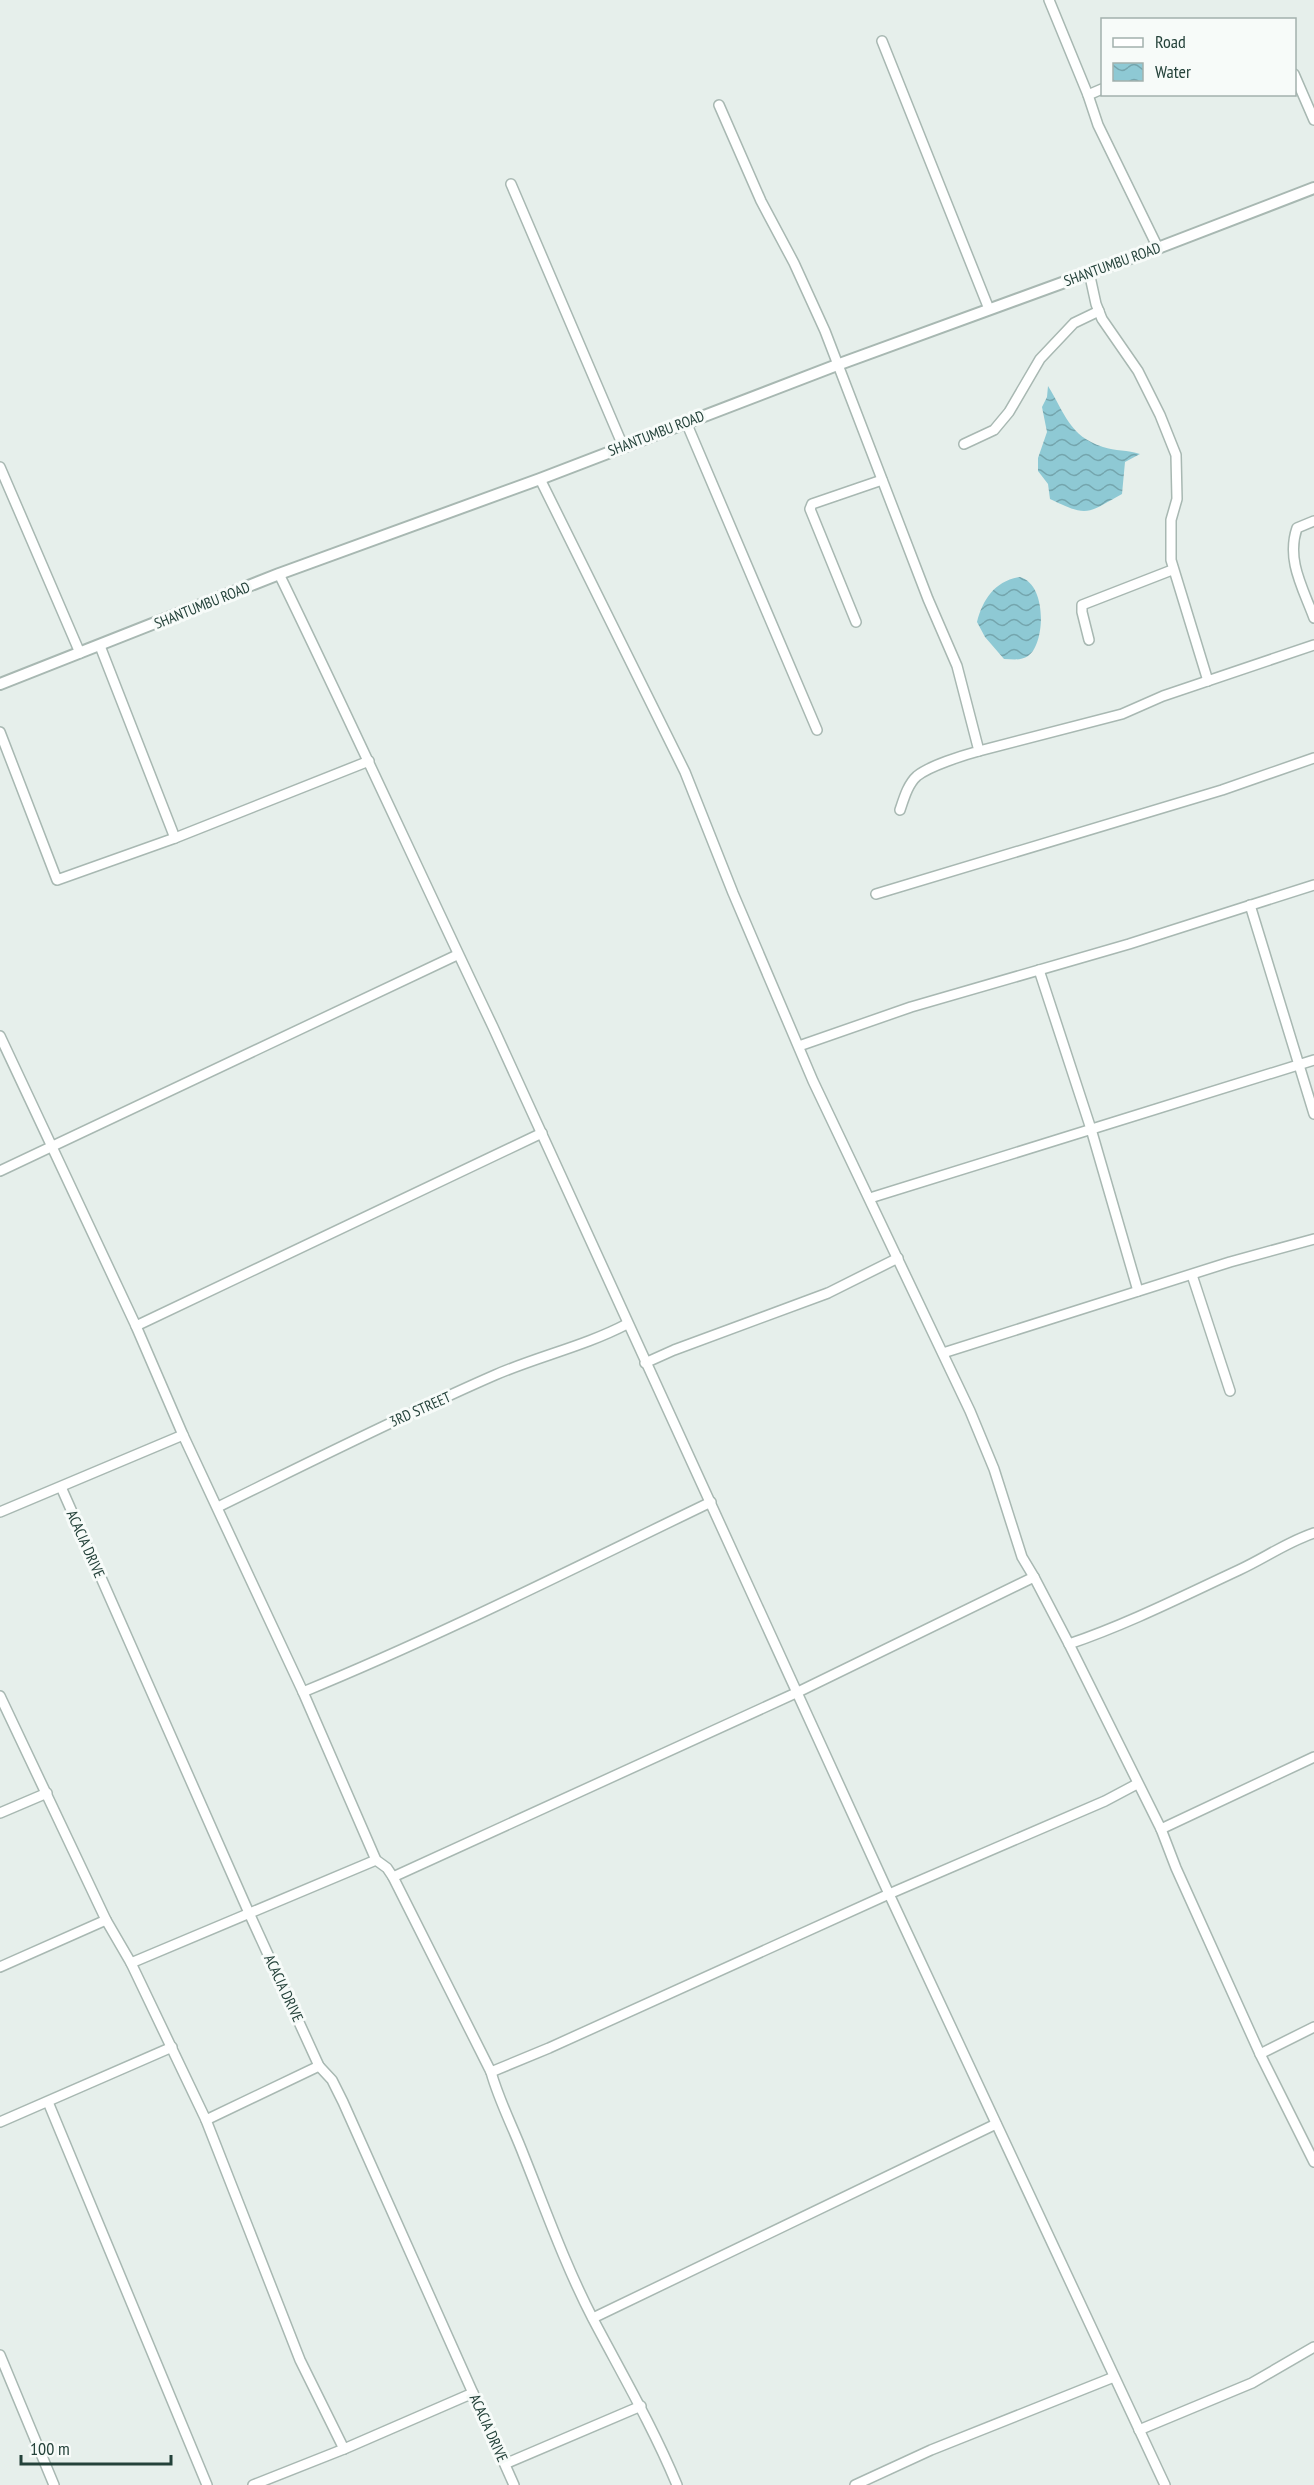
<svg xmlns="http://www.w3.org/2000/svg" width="1314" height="2485" font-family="'PT Sans Narrow',sans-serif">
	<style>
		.water { fill: url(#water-waves) }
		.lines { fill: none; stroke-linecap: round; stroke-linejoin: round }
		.minor-casing { stroke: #a8b8b2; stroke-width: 12 }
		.tertiary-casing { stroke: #a8b8b2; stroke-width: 14 }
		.minor { stroke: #fff; stroke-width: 9 }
		.tertiary { stroke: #fff; stroke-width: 10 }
		.labels { text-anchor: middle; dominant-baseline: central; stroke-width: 6; stroke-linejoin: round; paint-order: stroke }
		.street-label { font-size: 15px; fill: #24423a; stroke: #f7fbf9 }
	</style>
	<defs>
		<pattern id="water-waves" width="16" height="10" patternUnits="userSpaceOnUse" patternTransform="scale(1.5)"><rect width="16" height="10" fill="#8ec9d4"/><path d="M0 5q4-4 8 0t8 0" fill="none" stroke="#74a5ad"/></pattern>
	</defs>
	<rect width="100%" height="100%" fill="#e6efeb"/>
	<g class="water">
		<path d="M1048 386C1065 413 1069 436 1103 447 1115 451 1128 450 1140 454L1125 462 1122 494C1087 513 1089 518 1050 499L1048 484 1038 471V458L1047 432 1042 407 1047 397Z"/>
		<path d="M1020 577C1048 585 1045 645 1028 656 1021 661 1012 659 1004 659L985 637 977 622C983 599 995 581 1020 577Z"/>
	</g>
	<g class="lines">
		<g class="minor-casing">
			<g id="minor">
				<polyline points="1049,0 1088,95 1098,125 1158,248"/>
				<polyline points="882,41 989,309"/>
				<polyline points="1294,74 1314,120"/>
				<polyline points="1088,95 1102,89"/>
				<path d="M719 105 761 201 794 263 825 331 928 599 957 666 979 751C964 755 929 766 917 776 908 784 904 798 900 810"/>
				<polyline points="511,184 623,446"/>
				<polyline points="1089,272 1096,304 1102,319 1138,371 1160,415 1176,455 1177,499 1171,520 1171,560 1208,681"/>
				<polyline points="686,422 817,730"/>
				<polyline points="964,444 994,430 1009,412 1040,359 1074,323 1099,311"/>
				<polyline points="0,467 80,653"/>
				<polyline points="540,479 685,772 733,893 813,1081 970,1411 994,1469 1022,1557 1034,1577 1069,1644 1161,1829 1176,1868 1260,2054 1314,2162"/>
				<path d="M1314 521 1297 528C1286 560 1303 588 1314 618"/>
				<path d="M279 574C352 724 421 876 493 1027L889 1894 1165 2485"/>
				<polyline points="856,622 810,509 812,504 882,480"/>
				<polyline points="1089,640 1082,612 1082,605 1172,570"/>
				<polyline points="100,646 175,838"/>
				<polyline points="0,732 57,880 175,838 369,761"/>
				<polyline points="979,751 1122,714 1163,696 1314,645"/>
				<polyline points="876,894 1222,790 1314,758"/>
				<polyline points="1250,905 1314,1114"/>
				<polyline points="1039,970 1091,1129 1138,1291"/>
				<polyline points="0,1036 136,1326 183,1435 303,1692 376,1860 387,1868 393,1877 491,2072 549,2048 889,1894 1105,1801 1137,1784"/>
				<polyline points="799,1046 911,1007 1129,944 1314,885"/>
				<polyline points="0,1171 457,955"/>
				<polyline points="870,1198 1314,1060"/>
				<polyline points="1192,1275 1230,1391"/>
				<polyline points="136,1326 542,1133"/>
				<polyline points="943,1353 1230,1262 1314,1239"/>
				<polyline points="645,1363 674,1350 828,1293 898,1258"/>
				<polyline points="61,1487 249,1913 319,2066 332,2080 343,2102 514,2485"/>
				<path d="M218 1507C310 1462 401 1416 495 1375 539 1356 585 1346 627 1324"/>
				<polyline points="0,1512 183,1435"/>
				<path d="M1069 1644C1128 1624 1183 1596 1239 1570 1265 1558 1287 1542 1314 1533"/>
				<path d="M303 1692C442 1635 576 1567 711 1502"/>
				<polyline points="0,1696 106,1920 131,1963 206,2120 300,2360 344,2449"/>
				<polyline points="0,1813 47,1793"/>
				<polyline points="1161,1829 1314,1757"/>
				<polyline points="393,1877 798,1692 1034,1577"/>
				<polyline points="131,1963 376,1860"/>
				<polyline points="0,1967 106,1920"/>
				<polyline points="1260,2054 1314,2027"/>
				<path d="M491 2072C499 2101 513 2127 524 2156 546 2211 566 2267 593 2319 622 2374 653 2427 677 2485"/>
				<polyline points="48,2102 207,2485"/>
				<polyline points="206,2120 319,2066"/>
				<polyline points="0,2122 172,2047"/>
				<polyline points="593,2318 996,2124"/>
				<polyline points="0,2355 54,2485"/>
				<polyline points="1139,2430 1252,2383 1314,2347"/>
				<polyline points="505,2464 641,2406"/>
				<polyline points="253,2485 344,2449 473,2393"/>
				<polyline points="855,2485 931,2450 1114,2377"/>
			</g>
		</g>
		<g class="tertiary-casing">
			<polyline id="tertiary" points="0,684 279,574 540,479 837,365 1158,248 1314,188"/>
		</g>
		<use href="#minor" class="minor"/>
		<use href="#tertiary" class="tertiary"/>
	</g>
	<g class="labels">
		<g class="street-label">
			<text transform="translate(1112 264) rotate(-20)">SHANTUMBU ROAD</text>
			<text transform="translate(656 433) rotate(-21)">SHANTUMBU ROAD</text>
			<text transform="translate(202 605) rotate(-22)">SHANTUMBU ROAD</text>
			<text transform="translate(420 1409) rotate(-24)">3RD STREET</text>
			<text transform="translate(86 1544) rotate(66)">ACACIA DRIVE</text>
			<text transform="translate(284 1988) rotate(65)">ACACIA DRIVE</text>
			<text transform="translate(489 2428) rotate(66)">ACACIA DRIVE</text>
		</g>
	</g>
	<rect x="1101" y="18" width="195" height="78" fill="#f7fbf9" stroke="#a3b1ad" stroke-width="1.5"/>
	<rect x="1113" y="38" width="30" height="9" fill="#ffffff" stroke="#a3b1ad" stroke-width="1.5"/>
	<text x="1155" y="48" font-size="18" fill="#24423a">Road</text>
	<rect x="1113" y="63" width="30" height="18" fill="url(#water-waves)" stroke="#a3b1ad" stroke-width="1.5"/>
	<text x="1155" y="78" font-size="18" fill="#24423a">Water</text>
	<path d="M21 2455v9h150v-9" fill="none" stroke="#24423a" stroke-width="3"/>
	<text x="30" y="2455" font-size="18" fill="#24423a" stroke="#f7fbf9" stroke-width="4.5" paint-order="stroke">100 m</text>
</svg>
